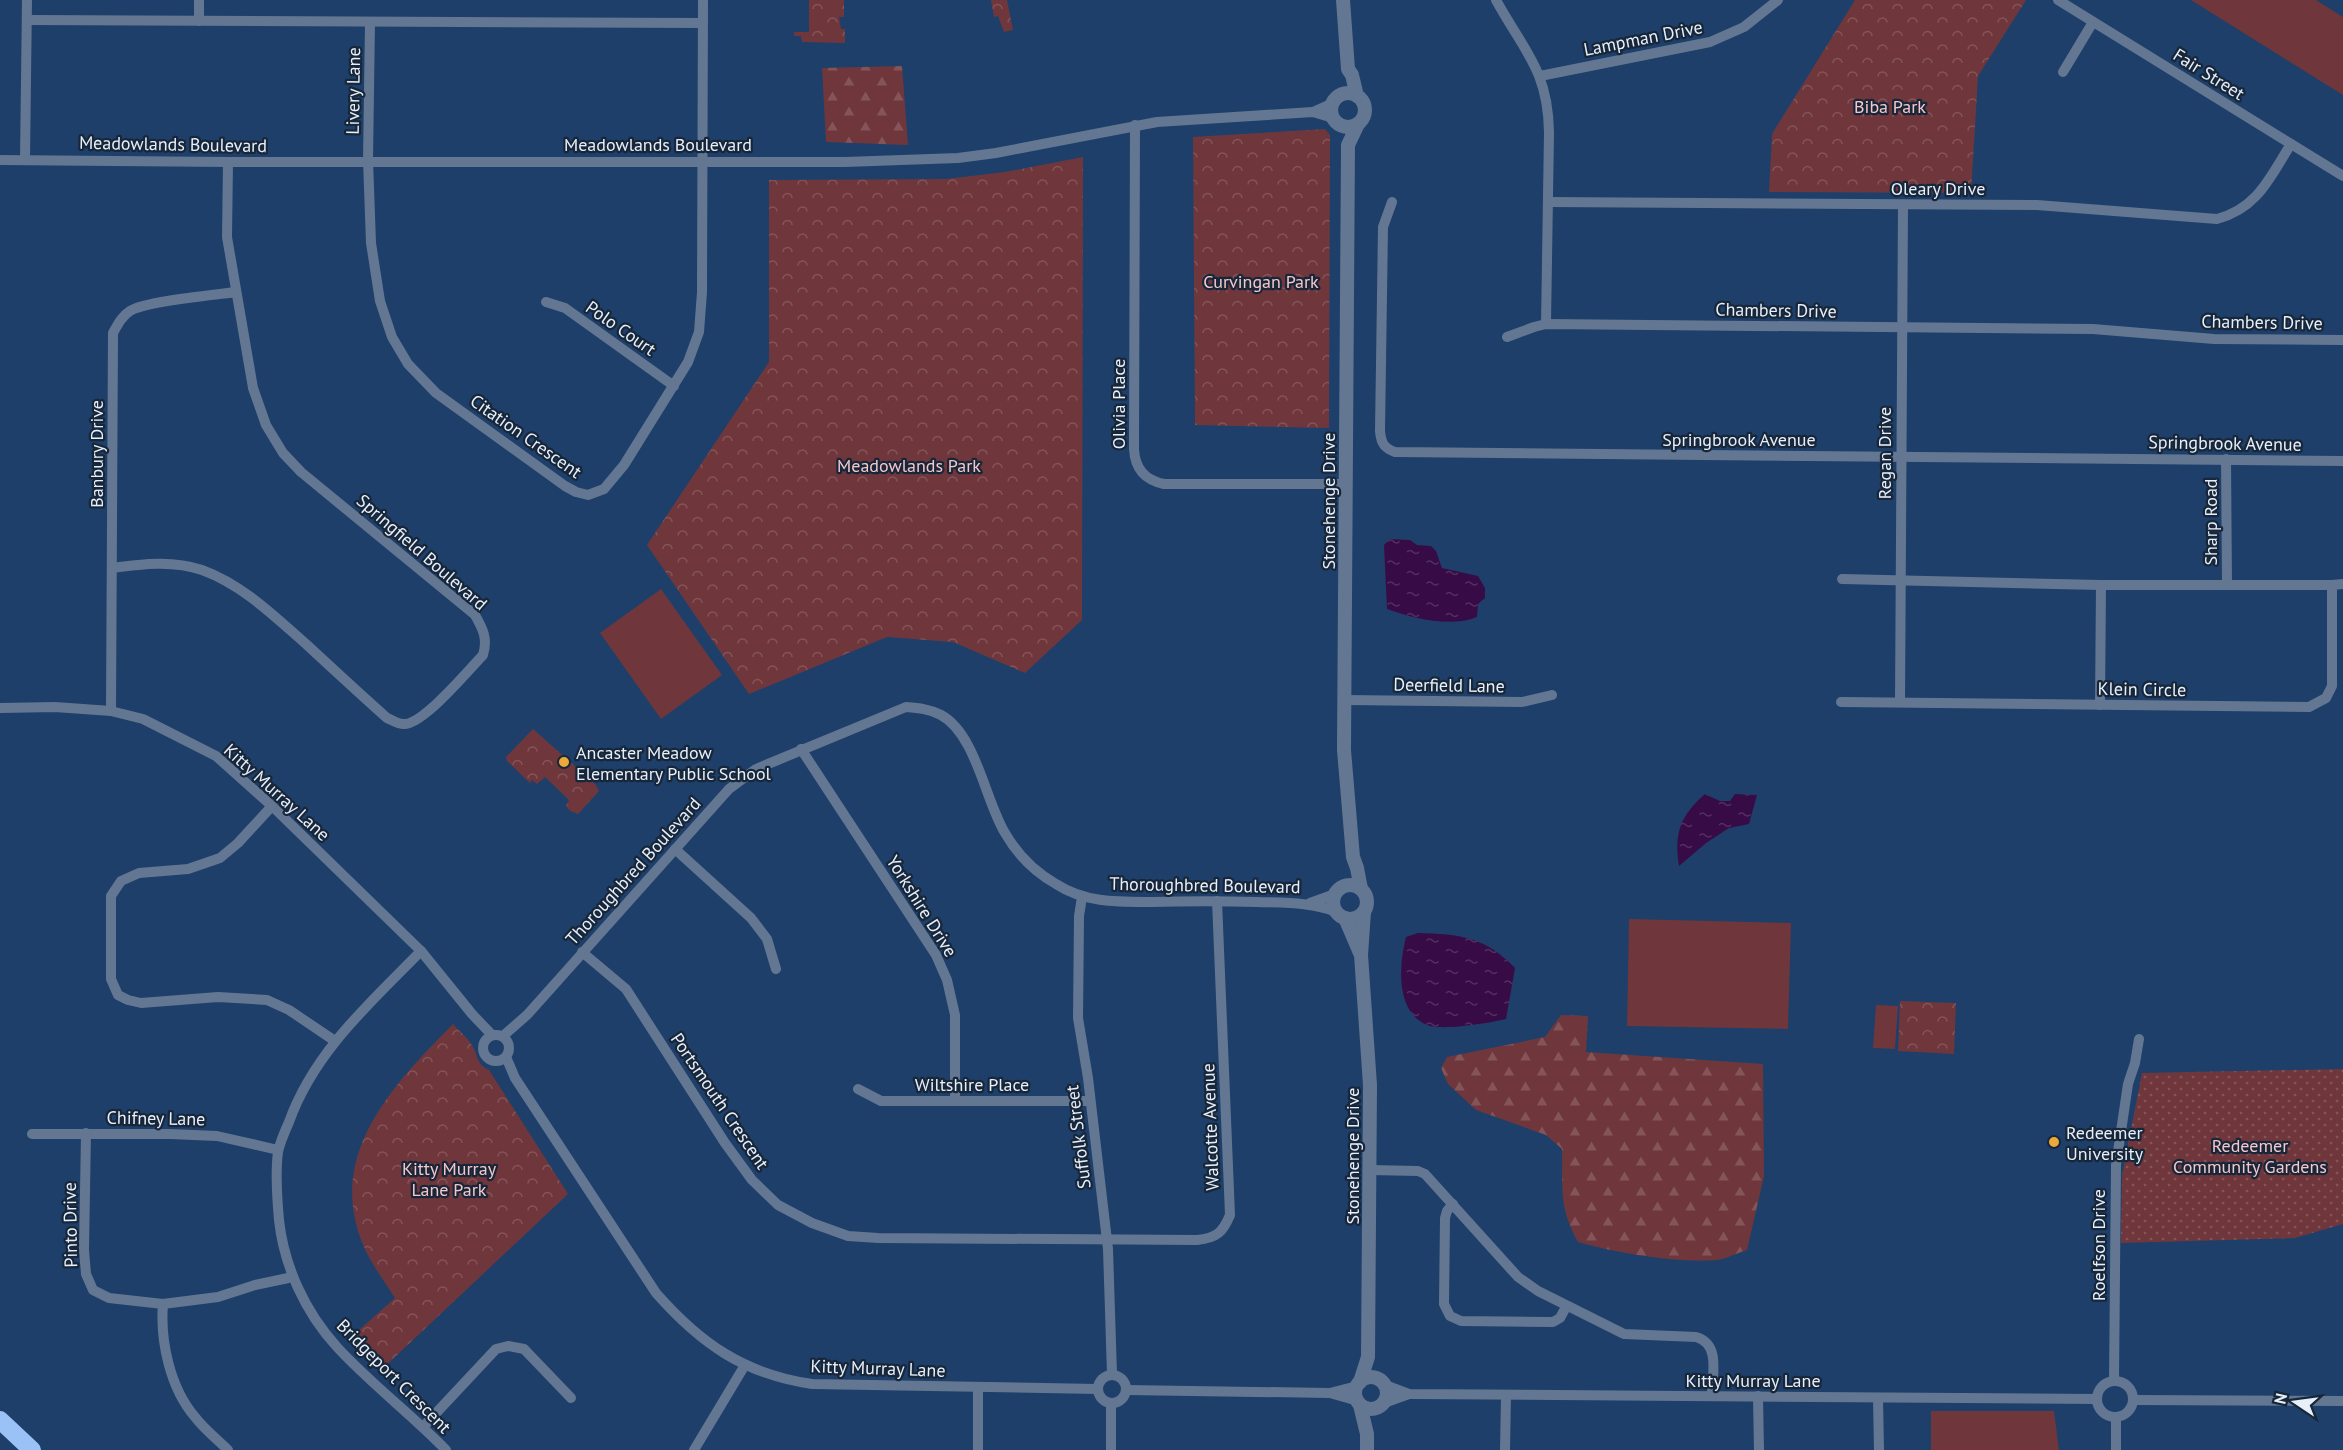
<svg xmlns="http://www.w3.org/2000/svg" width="2343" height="1450" font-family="'PT Sans',sans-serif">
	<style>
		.grass { fill: #6f373c }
		.forest { fill: url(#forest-firs) }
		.park { fill: url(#park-crowns) }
		.garden { fill: url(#garden-dots) }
		.water { fill: url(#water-ripples) }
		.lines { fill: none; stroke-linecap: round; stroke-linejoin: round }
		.minor { stroke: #637792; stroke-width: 10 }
		.tertiary { stroke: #637792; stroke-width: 14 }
		.motorway { stroke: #9bc2f6; stroke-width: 18 }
		.poi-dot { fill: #eca93a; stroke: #172639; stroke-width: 2 }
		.labels { text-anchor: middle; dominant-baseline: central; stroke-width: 4.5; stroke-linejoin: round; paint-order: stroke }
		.street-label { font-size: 18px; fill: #e7effa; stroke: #172639 }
		.park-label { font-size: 18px; fill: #f6c7c8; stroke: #172639 }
		.poi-label { font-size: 18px; fill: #e7effa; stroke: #172639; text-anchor: start }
	</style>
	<defs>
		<pattern id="forest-firs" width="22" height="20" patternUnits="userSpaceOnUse" patternTransform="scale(1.5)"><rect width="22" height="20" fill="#6f373c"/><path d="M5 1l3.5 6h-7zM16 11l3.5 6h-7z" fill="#845459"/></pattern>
		<pattern id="park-crowns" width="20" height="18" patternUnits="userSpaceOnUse" patternTransform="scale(1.5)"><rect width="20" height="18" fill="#6f373c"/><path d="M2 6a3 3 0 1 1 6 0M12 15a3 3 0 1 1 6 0" fill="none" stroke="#845459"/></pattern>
		<pattern id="garden-dots" width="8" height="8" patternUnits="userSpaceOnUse" patternTransform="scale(1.5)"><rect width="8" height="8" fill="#6f373c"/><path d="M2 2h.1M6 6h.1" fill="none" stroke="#845459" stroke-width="1.8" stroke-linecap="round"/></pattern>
		<pattern id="water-ripples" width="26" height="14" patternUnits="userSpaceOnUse" patternTransform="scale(1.5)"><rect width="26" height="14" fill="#370b46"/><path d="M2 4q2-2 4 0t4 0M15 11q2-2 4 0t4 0" fill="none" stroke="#542f62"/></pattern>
	</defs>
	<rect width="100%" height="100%" fill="#1d3f69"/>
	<g class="grass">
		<polygon points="2191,0 2316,0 2343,17 2343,95"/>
		<polygon points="661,589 722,675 661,719 600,633"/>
		<polygon points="1629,919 1791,923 1788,1029 1627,1026"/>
		<polygon points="1876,1005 1898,1006 1895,1049 1873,1048"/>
		<polygon points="1931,1411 2054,1411 2059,1450 1931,1450"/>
	</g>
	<g class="forest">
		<polygon points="902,66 908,145 826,142 822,68"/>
		<path d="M1561 1015 1588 1016 1586 1052 1763 1064 1764 1176 1747 1250C1737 1253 1726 1259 1716 1260 1676 1263 1616 1253 1578 1242 1558 1206 1563 1188 1562 1149L1546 1135 1476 1110 1448 1084 1441 1068 1447 1057 1545 1037Z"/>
	</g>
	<g class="park">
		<polygon points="809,0 844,0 844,17 839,17 841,29 845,29 845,43 802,42 801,36 794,36 794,32 809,32"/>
		<polygon points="991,0 1007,0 1013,30 1004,32 998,16 994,17"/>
		<polygon points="1855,0 2026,0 1978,76 1971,193 1769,192 1772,134"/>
		<polygon points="1325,129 1330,135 1329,428 1195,425 1193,137"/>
		<polygon points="1083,157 1082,620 1025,673 953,642 887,637 749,694 647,545 769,362 769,180 946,179 1005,172"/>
		<path d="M533 729 596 785 599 791 578 814C573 812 569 811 566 806L569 800 545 777 537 784 532 780 530 783 507 761 506 757Z"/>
		<polygon points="1900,1001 1956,1003 1954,1054 1898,1051"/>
		<path d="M453 1024C459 1031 468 1038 473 1047 478 1056 477 1065 489 1070L568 1194 381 1370 350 1338 395 1298C385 1282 372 1265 364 1247 324 1155 394 1084 453 1024Z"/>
	</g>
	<polygon class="garden" points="2343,1069 2343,1224 2295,1238 2121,1243 2122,1175 2142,1073"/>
	<g class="water">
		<path d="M1390 539 1410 540 1417 545 1431 546 1436 551 1442 568 1478 576 1485 588V598L1478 604 1477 617C1451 628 1411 618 1387 609L1384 545Z"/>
		<path d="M1705 794 1720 801H1730L1735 794 1757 795 1749 824 1729 828 1706 843 1679 866C1674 833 1680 816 1705 794Z"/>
		<path d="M1418 933C1460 934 1485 937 1515 968L1506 1019C1489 1023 1443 1031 1427 1025 1395 1012 1399 965 1406 937Z"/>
	</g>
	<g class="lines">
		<g class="minor">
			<path d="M1496 0C1524 51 1548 70 1549 132L1546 324"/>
			<polyline points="2058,0 2343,176"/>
			<polyline points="27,20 703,23"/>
			<polyline points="199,21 199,0"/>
			<polyline points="370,22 368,160 371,243 380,301 392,337 408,364 436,393 565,486 576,492 588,495 604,489 624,465 688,362 699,332 702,292 703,0"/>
			<polyline points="2063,72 2093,22"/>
			<polyline points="1540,76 1710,42 1744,27 1778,0"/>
			<polyline points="1313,112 1333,103"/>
			<path d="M1135 125 1134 449C1135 469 1145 480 1164 484H1346"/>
			<polyline points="25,159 27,0"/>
			<polyline points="0,160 228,162 845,162 958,158 996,153 1157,122 1313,112 1333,118"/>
			<path d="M1392 202 1383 227 1380 431C1381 443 1384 448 1395 452L2343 461"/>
			<path d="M1548 202 2037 205 2217 219C2258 208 2270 177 2291 144"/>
			<polyline points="546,302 565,308 674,386"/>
			<polyline points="1507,337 1534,327 1546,324 2093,329 2214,339 2343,340"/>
			<polyline points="2226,459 2227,585"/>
			<path d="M112 568C142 564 173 560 202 570 243 585 274 616 306 644 333 669 360 694 387 718 392 720 399 725 405 724 424 723 468 671 483 655 488 639 483 629 475 615L301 472 283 453 266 425 253 388 227 237 228 162"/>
			<polyline points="1842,579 2101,585 2332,585"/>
			<polyline points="1345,700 1522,702 1552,695"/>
			<polyline points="1841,702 2309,707 2326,698 2332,686 2332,585 2343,584"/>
			<polyline points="1900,702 1903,205"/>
			<polyline points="2100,705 2101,585"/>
			<polyline points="0,708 55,707 111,711 143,719 216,756 272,806 421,951 472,1014 492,1035"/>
			<path d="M111 711 113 333C118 324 122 316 130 311 145 301 215 295 236 292"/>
			<polyline points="801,749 936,955 947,980 955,1015 955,1101"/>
			<polyline points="272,806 238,843 220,858 188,869 139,873 121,881 111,896 111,979 118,995 128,1000 141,1003 218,997 267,1000 289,1010 335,1041"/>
			<polyline points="675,849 751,918 767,939 776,969"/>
			<polyline points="1082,897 1079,916 1078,1018 1088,1078 1108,1249 1112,1374"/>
			<polyline points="1310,903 1335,894"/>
			<path d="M421 951C370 1003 314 1052 289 1122 285 1131 280 1142 278 1152 275 1174 277 1198 279 1220 284 1266 305 1312 337 1347 370 1383 411 1414 446 1450"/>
			<path d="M582 952 626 989 725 1143 752 1180 778 1205 812 1223 848 1236 878 1238 1197 1240C1217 1238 1223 1232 1230 1215L1217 901"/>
			<circle cx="496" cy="1048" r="13"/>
			<path d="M503 1036 527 1015 729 789 756 769 906 707C918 708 930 709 941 715 976 734 985 800 1005 833 1017 854 1035 872 1056 884 1085 903 1118 902 1152 902 1187 901 1222 901 1257 902 1285 903 1311 902 1337 912"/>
			<path d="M506 1057 515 1078 656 1293C701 1344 744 1374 812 1384L1098 1389"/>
			<polyline points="858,1089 881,1101 1089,1101"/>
			<polyline points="86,1133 84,1250 86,1274 93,1290 109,1298 163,1304 218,1297 255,1285 293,1277"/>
			<polyline points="32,1134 170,1134 217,1136 278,1150"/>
			<path d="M1370 1170 1418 1171 1425 1174 1518 1277 1538 1291 1624 1334 1696 1337C1721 1344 1712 1375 1712 1396"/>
			<polyline points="1453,1204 1447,1211 1445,1218 1444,1304 1450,1316 1461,1321 1553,1322 1560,1318 1566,1307"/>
			<path d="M163 1304C160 1341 170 1388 195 1417 204 1429 217 1439 228 1450"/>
			<circle cx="1112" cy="1389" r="14"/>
			<circle cx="2115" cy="1399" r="18"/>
			<polyline points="2114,1381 2116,1165 2128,1084 2135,1063 2139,1039"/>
			<polyline points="1385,1385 1409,1394 2097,1399"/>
			<polyline points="978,1387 978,1450"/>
			<polyline points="1126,1390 1330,1393 1358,1401"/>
			<polyline points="1330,1393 1357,1386"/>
			<polyline points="1758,1396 1759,1450"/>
			<polyline points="1878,1398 1879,1450"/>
			<polyline points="2133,1400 2343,1401"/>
			<polyline points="1384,1403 1409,1394"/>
			<polyline points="2116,1417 2116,1450"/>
			<polyline points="423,1427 496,1349 508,1346 524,1349 571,1398"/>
			<polyline points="694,1450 745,1365"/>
			<polyline points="1111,1450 1111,1403"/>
			<polyline points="1505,1450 1506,1395"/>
		</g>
		<g class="tertiary">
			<polyline points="1343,0 1348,69 1352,75 1357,96"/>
			<circle cx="1348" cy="110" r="17"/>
			<polyline points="1358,124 1348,145 1344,750 1353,857 1357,868 1361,889"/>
			<circle cx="1350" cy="902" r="17"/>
			<polyline points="1345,918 1360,953"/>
			<circle cx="1371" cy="1393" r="16"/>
			<polyline points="1360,1382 1368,1357 1370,1085 1361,955 1364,912"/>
			<polyline points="1360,1405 1367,1434 1367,1450"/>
		</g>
		<polyline class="motorway" points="0,1420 32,1450"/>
	</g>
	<g class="poi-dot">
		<circle cx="564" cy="762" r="6"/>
		<circle cx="2054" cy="1142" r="6"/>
	</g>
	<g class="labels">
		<g class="street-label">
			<text transform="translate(1643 38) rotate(-11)">Lampman Drive</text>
			<text transform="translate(2209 74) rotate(32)">Fair Street</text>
			<text transform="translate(353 91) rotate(-89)">Livery Lane</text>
			<text transform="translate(173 144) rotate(1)">Meadowlands Boulevard</text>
			<text x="658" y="144">Meadowlands Boulevard</text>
			<text x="1938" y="188">Oleary Drive</text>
			<text transform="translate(1776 310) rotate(1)">Chambers Drive</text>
			<text transform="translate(2262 322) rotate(1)">Chambers Drive</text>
			<text transform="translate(621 328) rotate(35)">Polo Court</text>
			<text transform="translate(1118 404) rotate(-90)">Olivia Place</text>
			<text transform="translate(526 436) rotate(35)">Citation Crescent</text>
			<text x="1739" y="439">Springbrook Avenue</text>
			<text transform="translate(2225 443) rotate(1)">Springbrook Avenue</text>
			<text transform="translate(1884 453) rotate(-90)">Regan Drive</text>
			<text transform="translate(96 454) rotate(-90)">Banbury Drive</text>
			<text transform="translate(1328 501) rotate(-90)">Stonehenge Drive</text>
			<text transform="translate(2210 522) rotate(-90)">Sharp Road</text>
			<text transform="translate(422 552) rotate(41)">Springfield Boulevard</text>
			<text transform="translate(1449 685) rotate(1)">Deerfield Lane</text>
			<text transform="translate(2142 689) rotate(1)">Klein Circle</text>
			<text transform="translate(277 792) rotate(42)">Kitty Murray Lane</text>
			<text transform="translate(633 871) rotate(-48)">Thoroughbred Boulevard</text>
			<text transform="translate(1205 885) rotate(1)">Thoroughbred Boulevard</text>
			<text transform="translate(922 906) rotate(58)">Yorkshire Drive</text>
			<text x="972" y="1084">Wiltshire Place</text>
			<text transform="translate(720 1101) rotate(56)">Portsmouth Crescent</text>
			<text transform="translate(156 1118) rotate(1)">Chifney Lane</text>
			<text transform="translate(1210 1127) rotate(-92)">Walcotte Avenue</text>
			<text transform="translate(1078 1137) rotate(-97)">Suffolk Street</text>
			<text transform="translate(1352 1156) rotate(-90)">Stonehenge Drive</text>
			<text transform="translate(70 1225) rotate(-91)">Pinto Drive</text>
			<text transform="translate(2098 1245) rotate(-90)">Roelfson Drive</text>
			<text transform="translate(878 1368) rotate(2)">Kitty Murray Lane</text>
			<text transform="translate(394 1376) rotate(45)">Bridgeport Crescent</text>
			<text x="1753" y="1380">Kitty Murray Lane</text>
		</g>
		<g class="park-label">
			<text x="1890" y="106">Biba Park</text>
			<text x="1261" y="281">Curvingan Park</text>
			<text x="909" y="465">Meadowlands Park</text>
			<text x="2250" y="1145">Redeemer<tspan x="2250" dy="21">Community Gardens</tspan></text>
			<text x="449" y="1168">Kitty Murray<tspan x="449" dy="21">Lane Park</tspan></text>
		</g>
		<g class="poi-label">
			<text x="576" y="752">Ancaster Meadow<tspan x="576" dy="21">Elementary Public School</tspan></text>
			<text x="2066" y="1132">Redeemer<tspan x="2066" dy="21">University</tspan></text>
		</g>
	</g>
	<g transform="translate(2295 1402) rotate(283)" stroke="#172639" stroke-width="4.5" paint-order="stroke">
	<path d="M0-4.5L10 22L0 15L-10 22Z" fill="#e7effa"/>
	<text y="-9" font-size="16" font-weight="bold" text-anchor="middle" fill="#e7effa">N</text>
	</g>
</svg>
